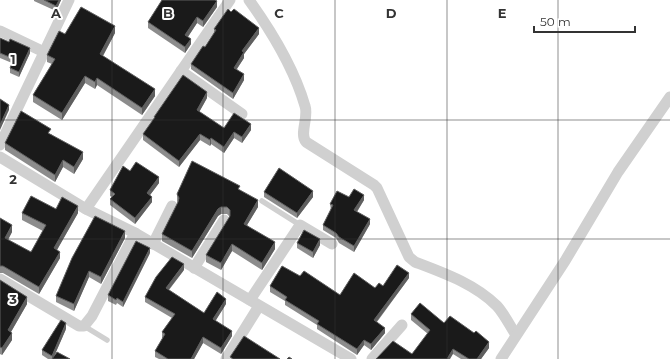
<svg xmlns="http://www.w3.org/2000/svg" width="670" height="359" font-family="Montserrat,sans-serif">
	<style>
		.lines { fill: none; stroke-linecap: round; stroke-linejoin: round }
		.lane { stroke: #d0d0d0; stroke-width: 5.5 }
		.street { stroke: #d0d0d0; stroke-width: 11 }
		.wall { fill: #8c8c8c }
		.shaded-wall { fill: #5f5f5f }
		.building { fill: #1a1a1a; stroke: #5f5f5f }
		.grid { fill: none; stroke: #333; stroke-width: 1; stroke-opacity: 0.55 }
		.grid-label { font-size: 13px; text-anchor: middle; font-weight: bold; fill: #333; stroke: #fff; stroke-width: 4; stroke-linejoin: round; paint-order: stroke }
	</style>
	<rect width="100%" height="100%" fill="#fff"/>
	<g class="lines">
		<g class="lane">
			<polyline points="262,201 300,225"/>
			<polyline points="84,326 107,340"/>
		</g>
		<g class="street">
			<path d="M249 0C272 32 294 68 305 106 309 117 299 134 306 142L374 185 377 188 409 257 415 262C444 273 475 284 497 306 505 315 510 326 516 335"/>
			<polyline points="0,31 44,52"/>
			<polyline points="181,71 242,114"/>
			<polyline points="0,145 69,0"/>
			<polyline points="0,157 86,209 135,233 351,359"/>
			<polyline points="86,209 230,0"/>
			<polyline points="153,244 172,206"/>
			<polyline points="194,268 224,220"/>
			<polyline points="0,279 79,326 84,326 92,316 135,233"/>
			<polyline points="250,300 300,225 332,244"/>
			<polyline points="226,359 259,306"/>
			<polyline points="372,359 402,325"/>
			<polyline points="501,359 565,261 618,172 670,97"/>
		</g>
	</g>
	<g class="wall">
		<polygon points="34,0 61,0 56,11 34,1"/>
		<polygon points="217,7 203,27 197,23 188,37 191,44 185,53 148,28 148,22"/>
		<polygon points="214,29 259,34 244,54 244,58 237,69 244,80 233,99 191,69 191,64 205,47 214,33"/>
		<polygon points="115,33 103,56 155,96 142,115 97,85 95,89 85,83 62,120 33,102 33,95 52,64 47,62 47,55 65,34"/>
		<polygon points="0,38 30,53 19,77 10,73 10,68 12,63 0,58"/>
		<polygon points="207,98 199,112 224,128 251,130 242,143 234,138 224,153 211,144 210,146 200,140 179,167 143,140 143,134 154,119 154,117"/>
		<polygon points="51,134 83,159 74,174 63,167 55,182 5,150 5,143"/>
		<polygon points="130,171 159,183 150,195 152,202 135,224 110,205 110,199 112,197 110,196 110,190"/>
		<polygon points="240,190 258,207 247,225 275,249 262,270 232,251 221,270 206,262 206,255 230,217 227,214 221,214 218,216 192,258 162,241 162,234 178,203 177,201 177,194"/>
		<polygon points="264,192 313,197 297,218 264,197"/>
		<polygon points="349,197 364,200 357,212 370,224 354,252 339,243 336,238 323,230 323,225 331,210 330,204"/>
		<polygon points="56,209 78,213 57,250 60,258 39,294 3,273 0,273 0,218 12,232 8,240 31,252 43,231 22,220 22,213"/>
		<polygon points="125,238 101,284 89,277 74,311 56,302 56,296"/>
		<polygon points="297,243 320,245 313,258 297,248"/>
		<polygon points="150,253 123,307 117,303 116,305 108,301 108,295"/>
		<polygon points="184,270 169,290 204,313 226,304 215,321 232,336 221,354 203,343 194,359 159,359 155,357 155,351 163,338 162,338 162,332 172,318 145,302 145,297"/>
		<polygon points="300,276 340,295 383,286 409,278 377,322 385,333 371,350 364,345 357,355 317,329 317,325 285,305 285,301 270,292 270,286"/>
		<polygon points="0,280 27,304 11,332 12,340 2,355 0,354"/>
		<polygon points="411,314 444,323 489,348 481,359 461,359 453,354 412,354 428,334 411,320"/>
		<polygon points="66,329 54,356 70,359 48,359 42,355 42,350"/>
	</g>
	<g class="shaded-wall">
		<polygon points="59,0 61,0 56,11 56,6"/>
		<polygon points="217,1 217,7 203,27 203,21"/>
		<polygon points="197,17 197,23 185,41 185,35"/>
		<polygon points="115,26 115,33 100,61 100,54"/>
		<polygon points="259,28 259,34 244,54 244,58 234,73 234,68 242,51"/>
		<polygon points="191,39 191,44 185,53 185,47"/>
		<polygon points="30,48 30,53 19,77 19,72"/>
		<polygon points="244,74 244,80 233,99 233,93"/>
		<polygon points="85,76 85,83 62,120 62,113"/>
		<polygon points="97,78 97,85 95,89 95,82"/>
		<polygon points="155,89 155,96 142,115 142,108"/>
		<polygon points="207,92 207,98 197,116 197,110"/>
		<polygon points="9,105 9,110 0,130 0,125"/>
		<polygon points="251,124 251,130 242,143 242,137"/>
		<polygon points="234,132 234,138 224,153 224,147"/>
		<polygon points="200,134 200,140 179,167 179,161"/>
		<polygon points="211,138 211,144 210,146 210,140"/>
		<polygon points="83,152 83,159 74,174 74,167"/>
		<polygon points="63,160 63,167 55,182 55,175"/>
		<polygon points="159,177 159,183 147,199 147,193"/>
		<polygon points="313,191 313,197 297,218 297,213"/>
		<polygon points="364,195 364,200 354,216 354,210"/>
		<polygon points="152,197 152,202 135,224 135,218"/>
		<polygon points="258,200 258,207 244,230 244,224"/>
		<polygon points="78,206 78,213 54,255 54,248"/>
		<polygon points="221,207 221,214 218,216 192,258 192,251 218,209"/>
		<polygon points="370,219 370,224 354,252 354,246"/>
		<polygon points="12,225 12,232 5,245 5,238"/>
		<polygon points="125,231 125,238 101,284 101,277"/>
		<polygon points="320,239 320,245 313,258 313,252"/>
		<polygon points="275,242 275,249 262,270 262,263"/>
		<polygon points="232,244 232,251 221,270 221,263"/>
		<polygon points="150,248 150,253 123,307 123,302"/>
		<polygon points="60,252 60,258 39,294 39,287"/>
		<polygon points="184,264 184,270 166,293 166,288"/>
		<polygon points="89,271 89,277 74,311 74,304"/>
		<polygon points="409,273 409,278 374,325 374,320"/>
		<polygon points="27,297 27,304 8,337 8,330"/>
		<polygon points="226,299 226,304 213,325 213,319"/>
		<polygon points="66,323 66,329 53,359 52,359 52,356"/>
		<polygon points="385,328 385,333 371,350 371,344"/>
		<polygon points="232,331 232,336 221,354 221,348"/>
		<polygon points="12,333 12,340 2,355 2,348"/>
		<polygon points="203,337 203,343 194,359 191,359"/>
		<polygon points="364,340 364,345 357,355 357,349"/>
		<polygon points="489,342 489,348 481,359 477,359"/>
		<polygon points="453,349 453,354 450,359 447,359"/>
	</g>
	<g class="building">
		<polygon points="44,0 59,0 56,6"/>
		<polygon points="162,0 215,0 217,1 203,21 197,17 185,35 191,39 185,47 148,22"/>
		<polygon points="81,7 115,26 100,54 155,89 142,108 97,78 95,82 85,76 62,113 33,95 55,59 47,55 59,31 65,34"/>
		<polygon points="228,9 231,12 234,9 259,28 242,51 244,52 234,68 244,74 233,93 191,64 203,46 205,47 216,30 214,29"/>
		<polygon points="0,38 9,42 10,39 30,48 19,72 10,68 14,59 0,53"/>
		<polygon points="183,75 207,92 197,110 224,128 234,113 251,124 242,137 234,132 224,147 211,138 210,140 200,134 179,161 143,134 155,117 154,117"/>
		<polygon points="0,99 9,105 0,125"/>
		<polygon points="21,111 51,129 48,133 83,152 74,167 63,160 55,175 5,143"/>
		<polygon points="192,161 240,186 238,189 258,200 244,224 275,242 262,263 232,244 221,263 206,255 230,216 230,210 227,207 221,207 218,209 192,251 162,234 178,202 179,198 177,194"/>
		<polygon points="136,162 159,177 147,193 152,197 135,218 110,199 115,194 110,190 123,166 130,171"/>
		<polygon points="279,168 313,191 297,213 264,192"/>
		<polygon points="354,189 364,195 354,210 370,219 354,246 339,237 336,233 323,225 333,205 330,204 337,191 349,197"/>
		<polygon points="31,196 56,209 62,197 78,206 54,248 60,252 39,287 3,266 0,266 0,218 12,225 5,238 31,252 46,225 22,213"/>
		<polygon points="95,216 125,231 101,277 89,271 74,304 56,296 72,258"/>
		<polygon points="304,230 320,239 313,252 297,243"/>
		<polygon points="136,241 150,248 123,302 117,298 116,300 108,295"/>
		<polygon points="172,257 184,264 166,288 204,313 217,292 226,299 213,319 232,331 221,348 203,337 191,359 168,359 155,351 165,334 162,332 175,314 145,297 156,277"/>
		<polygon points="397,265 409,273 374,320 385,328 371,344 364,340 357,349 317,324 319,321 285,300 287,297 270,286 282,266 300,276 304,271 340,295 354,273 375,288 379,283 383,286"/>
		<polygon points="0,280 27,297 8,330 12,333 2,348 0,347"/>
		<polygon points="420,303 444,323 450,316 474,333 476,331 489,342 477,359 469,359 453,349 447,359 376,359 393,341 412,354 430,330 411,314"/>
		<polygon points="61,320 66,323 52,356 42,350"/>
		<polygon points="244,336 280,359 233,359 230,357"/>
		<polygon points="57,352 70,359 52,359"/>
		<polygon points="289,357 292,359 287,359"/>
	</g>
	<path class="grid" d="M112 0V359M223 0V359M335 0V359M447 0V359M558 0V359M0 120H670M0 239H670"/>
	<g class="grid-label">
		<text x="56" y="18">A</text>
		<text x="168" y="18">B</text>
		<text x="279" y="18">C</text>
		<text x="391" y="18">D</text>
		<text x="502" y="18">E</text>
		<text x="13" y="64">1</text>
		<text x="13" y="184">2</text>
		<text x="13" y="304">3</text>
	</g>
	<path d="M534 26v6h101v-6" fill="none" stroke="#333333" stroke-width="2"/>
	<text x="540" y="26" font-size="12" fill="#333333" stroke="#ffffff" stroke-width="3" paint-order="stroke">50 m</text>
</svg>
